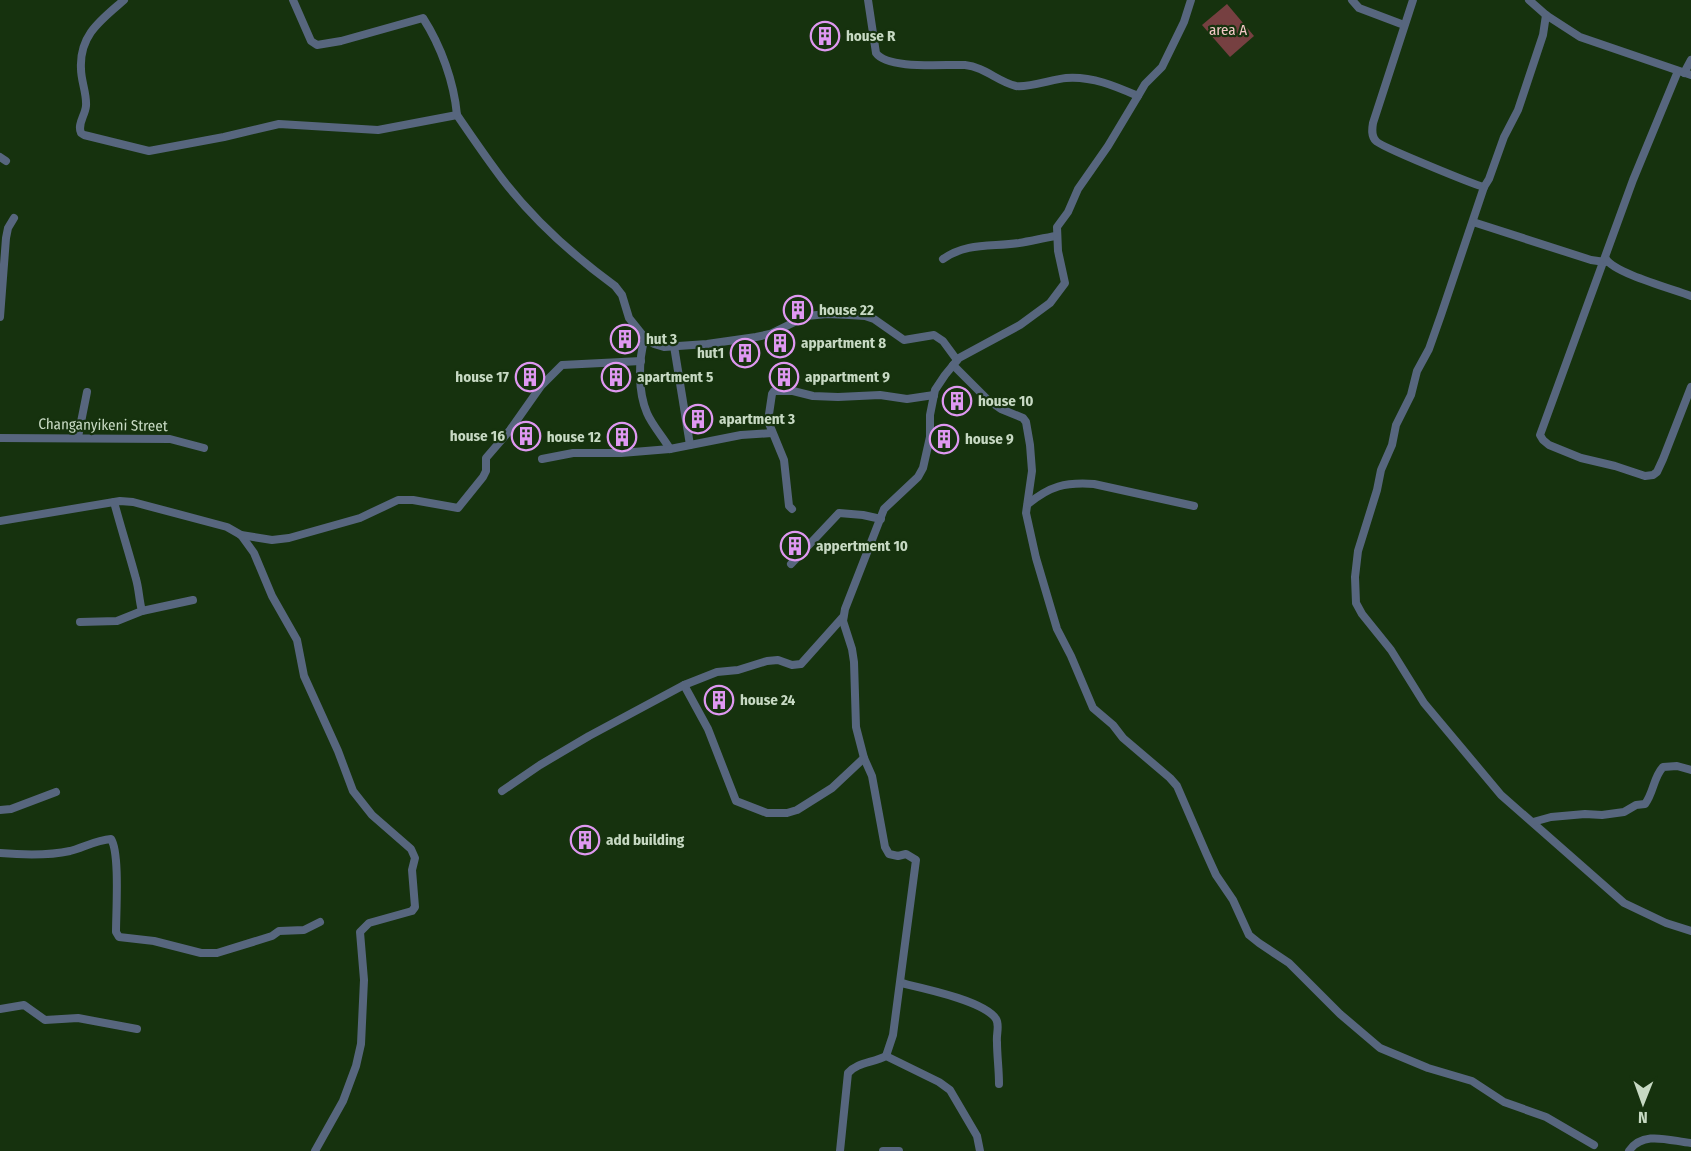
<svg xmlns="http://www.w3.org/2000/svg" width="1691" height="1151" font-family="'Fira Sans Condensed',sans-serif">
	<style>
		.green { fill: #764041 }
		.lines { fill: none; stroke-linecap: round; stroke-linejoin: round }
		.minor { stroke: #57667e; stroke-width: 8 }
		.labels { text-anchor: middle; dominant-baseline: central; stroke-width: 4.5; stroke-linejoin: round; paint-order: stroke }
		.park-label { font-size: 15px; fill: #f4c8c7; stroke: #16320e }
		.poi-label { font-size: 15px; font-weight: bold; fill: #c7d9c3; stroke: #16320e; text-anchor: start }
		.street-label { font-size: 15px; fill: #c7d9c3; stroke: #16320e }
	</style>
	<rect width="100%" height="100%" fill="#16320e"/>
	<polygon class="green" points="1227,4 1254,36 1230,57 1202,25"/>
	<g class="lines">
		<g class="minor">
			<path d="M124 0C101 20 79 35 81 69 81 81 87 94 86 106 85 116 77 124 81 133L84 135 149 151 224 137 279 124 378 130 457 115"/>
			<path d="M293 0 311 41 317 45 341 41 423 18C441 46 454 82 457 115 472 137 487 159 503 180 534 220 574 256 615 286L622 295 629 318 645 338 654 344 664 347 707 344 756 337 770 334 807 316 827 314 849 315 865 316 874 319 904 340 934 335 943 341 957 360"/>
			<path d="M868 0 876 53C888 70 945 64 965 65 985 67 998 82 1016 86 1027 88 1054 79 1066 78 1092 76 1115 86 1138 96"/>
			<polyline points="1352,0 1359,8 1404,25"/>
			<path d="M1413 0 1373 123C1372 129 1371 136 1376 141 1379 146 1475 185 1484 187"/>
			<polyline points="1529,0 1546,15 1580,37 1691,75"/>
			<polyline points="1546,15 1543,35 1518,110 1504,137 1489,179 1484,187 1441,315 1429,349 1417,371 1411,395 1396,425 1392,445 1381,470 1377,490 1358,551 1355,577 1356,603 1362,614 1391,650 1424,703 1501,795 1624,903 1666,923 1691,931"/>
			<polyline points="1678,71 1633,180 1540,435 1543,440 1549,445 1581,458 1615,466 1645,476 1653,475 1657,472 1663,459 1691,387"/>
			<polyline points="1684,73 1691,60"/>
			<polyline points="0,157 6,161"/>
			<polyline points="1473,222 1591,260 1605,262"/>
			<path d="M943 259C967 242 991 247 1019 243 1031 241 1044 238 1056 236"/>
			<path d="M1606 259C1614 273 1673 289 1691 296"/>
			<polyline points="0,317 6,238 8,228 14,218"/>
			<path d="M645 338C638 360 638 392 647 413 652 425 663 437 670 449"/>
			<polyline points="674,346 690,445"/>
			<polyline points="953,365 988,400 1001,409 1023,418 1026,422 1030,445 1032,471 1026,513 1036,558 1057,629 1071,656 1093,708 1113,725 1123,738 1170,778 1177,786 1206,853 1216,875 1233,900 1249,935 1259,943 1289,963 1340,1014 1380,1048 1428,1068 1472,1081 1504,1102 1546,1117 1594,1145"/>
			<polyline points="78,437 87,392"/>
			<polyline points="0,438 170,439 204,448"/>
			<polyline points="542,459 573,453 621,453 670,449 741,435 772,433"/>
			<path d="M114 502C121 528 129 553 136 579 139 589 139 600 142 611"/>
			<path d="M1028 504C1050 486 1065 482 1094 484L1194 506"/>
			<polyline points="792,509 789,506 784,460 768,421 772,394 774,391 793,391 813,396 838,397 880,395 907,399 934,395"/>
			<polyline points="0,521 120,501 133,502 227,527 241,535 254,553 272,596 297,640 304,676 338,751 353,791 372,815 411,849 415,858 412,870 415,907 412,911 369,923 360,932 364,980 361,1044 356,1066 343,1101 315,1151"/>
			<polyline points="241,535 272,540 289,538 360,518 398,500 413,500 458,508 483,477 486,471 486,458 510,430 541,386 562,365 641,361"/>
			<polyline points="791,564 839,513 863,515 881,519"/>
			<polyline points="80,622 117,621 142,611 193,600"/>
			<polyline points="684,685 708,729 736,801 767,813 787,813 797,810 832,788 864,758"/>
			<polyline points="502,791 540,765 589,736 684,685 717,672 738,670 767,661 778,660 792,665 801,664 843,617"/>
			<polyline points="0,810 11,809 56,792"/>
			<path d="M1533 822 1551 817 1585 814 1602 815 1624 812 1636 805 1645 804C1654 792 1653 778 1663 767L1677 766 1691 770"/>
			<path d="M0 853C24 855 47 856 70 851 84 847 97 840 111 839 120 853 116 912 116 932L119 937 154 941 201 953H217L272 936 279 931 304 930 320 922"/>
			<path d="M901 983C922 988 985 1001 996 1019 1000 1025 996 1034 997 1042 997 1056 999 1069 999 1084"/>
			<polyline points="0,1009 24,1005 45,1020 78,1018 137,1029"/>
			<polyline points="886,1056 939,1082 950,1090 977,1136 980,1151"/>
			<path d="M840 1151 848 1073C858 1062 873 1063 886 1056L893 1035 916 860 906 854 898 856 889 854 885 847 872 776 864 758 856 727 854 662 852 649 843 621 845 609 884 509 918 477 923 468 930 437V415L935 390 945 375 959 358 1020 325 1050 303 1065 283 1058 251 1057 227 1068 212 1078 189 1108 146 1138 96 1145 84 1162 67 1184 22 1191 0"/>
			<polyline points="883,1151 899,1151"/>
			<path d="M1629 1151C1643 1130 1670 1141 1691 1143"/>
		</g>
	</g>
	<defs>
		<g id="building-ring" transform="scale(1.5)"><circle r="9.5" fill="#16320e" stroke="#df98f1" stroke-width="1.5"/><path d="M-4-6H4V6H1V3H-1V6H-4ZM-2.5-4.3h1.7v1.8h-1.7ZM.8-4.3h1.7v1.8H.8ZM-2.5-1h1.7V.8h-1.7ZM.8-1h1.7V.8H.8Z" fill="#df98f1"/></g>
	</defs>
	<g fill-rule="evenodd">
		<use href="#building-ring" x="825" y="36"/>
		<use href="#building-ring" x="798" y="310"/>
		<use href="#building-ring" x="625" y="339"/>
		<use href="#building-ring" x="780" y="343"/>
		<use href="#building-ring" x="745" y="353"/>
		<use href="#building-ring" x="530" y="377"/>
		<use href="#building-ring" x="616" y="377"/>
		<use href="#building-ring" x="784" y="377"/>
		<use href="#building-ring" x="957" y="401"/>
		<use href="#building-ring" x="698" y="419"/>
		<use href="#building-ring" x="526" y="436"/>
		<use href="#building-ring" x="622" y="437"/>
		<use href="#building-ring" x="944" y="439"/>
		<use href="#building-ring" x="795" y="546"/>
		<use href="#building-ring" x="719" y="700"/>
		<use href="#building-ring" x="585" y="840"/>
	</g>
	<g class="labels">
		<g class="park-label">
			<text x="1228" y="30">area A</text>
		</g>
		<g class="poi-label">
			<text x="846" y="36">house R</text>
			<text x="819" y="310">house 22</text>
			<text x="646" y="339">hut 3</text>
			<text x="801" y="343">appartment 8</text>
			<text x="724" y="353" text-anchor="end">hut1</text>
			<text x="509" y="377" text-anchor="end">house 17</text>
			<text x="637" y="377">apartment 5</text>
			<text x="805" y="377">appartment 9</text>
			<text x="978" y="401">house 10</text>
			<text x="719" y="419">apartment 3</text>
			<text x="505" y="436" text-anchor="end">house 16</text>
			<text x="601" y="437" text-anchor="end">house 12</text>
			<text x="965" y="439">house 9</text>
			<text x="816" y="546">appertment 10</text>
			<text x="740" y="700">house 24</text>
			<text x="606" y="840">add building</text>
		</g>
		<g class="street-label">
			<text transform="translate(103 425) rotate(1)">Changanyikeni Street</text>
		</g>
	</g>
	<g transform="translate(1643 1103) rotate(181)" stroke="#16320e" stroke-width="4.5" paint-order="stroke">
	<path d="M0-4.5L10 22L0 15L-10 22Z" fill="#c7d9c3"/>
	<text y="-9" font-size="16" font-weight="bold" text-anchor="middle" fill="#c7d9c3">N</text>
	</g>
</svg>
